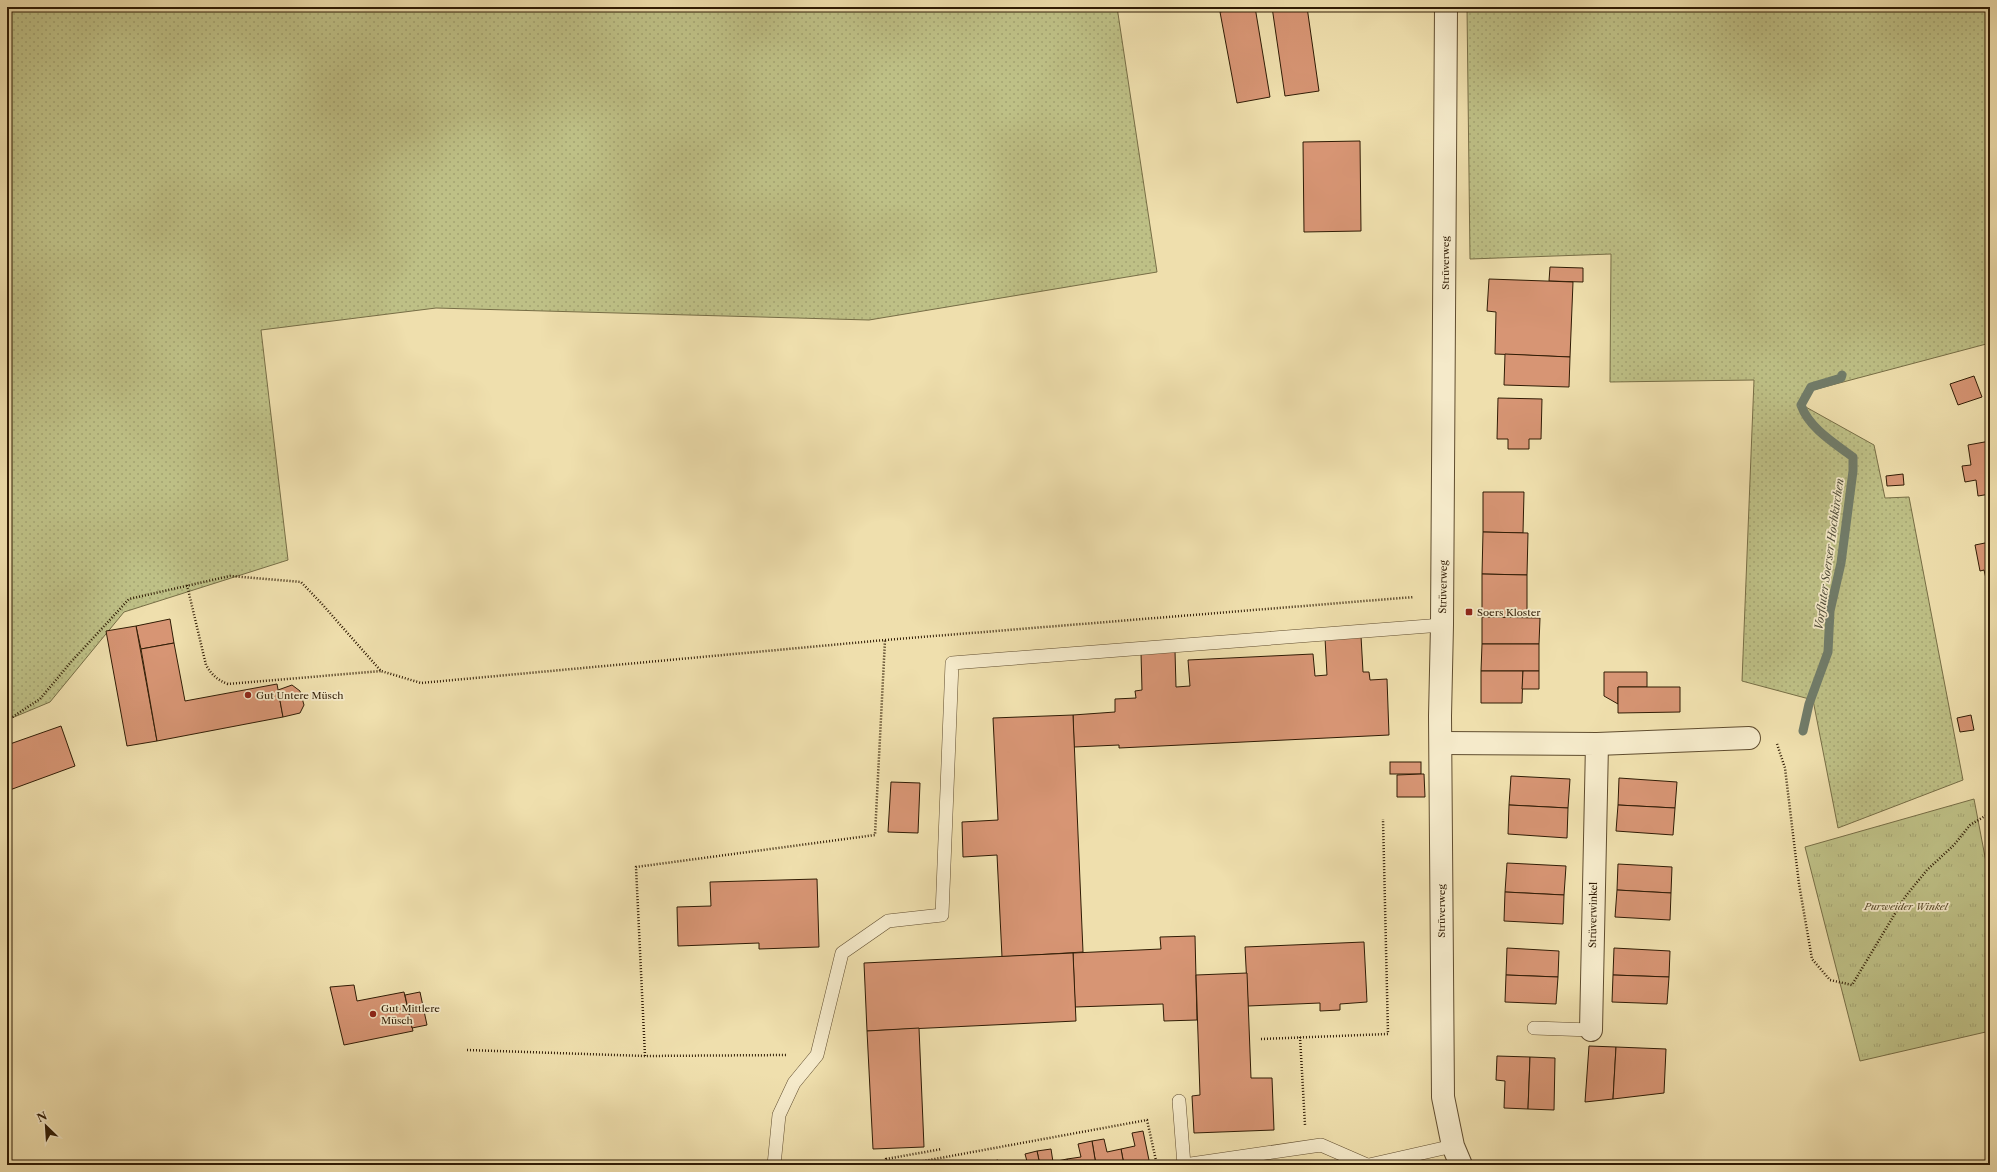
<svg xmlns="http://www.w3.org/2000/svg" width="1997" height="1172" font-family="'Libre Caslon Text',serif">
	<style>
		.grass { fill: url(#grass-dots); stroke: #776e46 }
		.park { fill: url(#park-tufts); stroke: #776e46 }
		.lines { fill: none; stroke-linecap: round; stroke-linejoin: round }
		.stream { stroke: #707c6a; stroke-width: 9 }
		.building { fill: #d79574; stroke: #301c05 }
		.service-casing { stroke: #604d2f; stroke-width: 14 }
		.minor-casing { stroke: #604d2f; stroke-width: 24 }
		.tertiary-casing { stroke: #604d2f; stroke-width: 24 }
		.path { stroke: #301c05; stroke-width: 2.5; stroke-dasharray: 1 2; stroke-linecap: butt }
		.service { stroke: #f5eaca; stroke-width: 13 }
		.minor { stroke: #f5eaca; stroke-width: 22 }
		.tertiary { stroke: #f5eaca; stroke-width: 22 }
		.poi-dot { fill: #8f2418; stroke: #f5eaca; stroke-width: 1.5 }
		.labels { text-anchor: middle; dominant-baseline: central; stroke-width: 3.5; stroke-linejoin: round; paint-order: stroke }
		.street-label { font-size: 10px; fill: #301c05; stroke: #f5eaca }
		.poi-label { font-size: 10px; fill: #301c05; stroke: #f5eaca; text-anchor: start }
		.park-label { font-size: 10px; font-style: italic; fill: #5b4d2c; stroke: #f5eaca }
		.water-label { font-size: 11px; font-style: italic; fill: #504c38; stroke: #f5eaca }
	</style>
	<defs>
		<pattern id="grass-dots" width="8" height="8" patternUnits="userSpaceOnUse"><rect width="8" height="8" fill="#bec086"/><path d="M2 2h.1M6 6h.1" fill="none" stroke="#a4a472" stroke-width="1.8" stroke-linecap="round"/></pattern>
		<pattern id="park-tufts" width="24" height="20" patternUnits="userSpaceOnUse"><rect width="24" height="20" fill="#bec086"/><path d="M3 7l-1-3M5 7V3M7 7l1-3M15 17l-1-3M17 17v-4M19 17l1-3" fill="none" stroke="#a4a472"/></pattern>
	</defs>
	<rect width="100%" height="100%" fill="#efdfad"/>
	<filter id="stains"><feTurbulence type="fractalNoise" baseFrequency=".005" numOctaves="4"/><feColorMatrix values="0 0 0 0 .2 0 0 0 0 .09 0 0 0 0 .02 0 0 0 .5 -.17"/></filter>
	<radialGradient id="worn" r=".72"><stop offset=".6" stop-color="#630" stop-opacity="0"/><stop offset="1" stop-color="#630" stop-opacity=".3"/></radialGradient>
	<g class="grass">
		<polygon points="7,7 1117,7 1157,272 869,320 436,308 261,330 288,560 124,612 50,702 7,720"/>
		<polygon points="1467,7 1990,7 1990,343 1813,390 1804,406 1874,445 1885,498 1909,497 1963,780 1838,828 1813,700 1742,681 1754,380 1610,382 1611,254 1470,259"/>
	</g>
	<polygon class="park" points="1974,799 1990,883 1990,1031 1860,1061 1805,847"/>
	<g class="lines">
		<path class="stream" d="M1803 731 1809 704 1828 652 1830 611 1841 563 1853 471V457C1834 443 1809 428 1801 405L1811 387 1841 378 1842 375"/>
	</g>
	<g class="building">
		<polygon points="1248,7 1255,7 1270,97 1237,103 1220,12"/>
		<polygon points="1272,7 1307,7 1319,91 1285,96"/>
		<polygon points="1360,141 1361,231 1304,232 1303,142"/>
		<polygon points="1550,267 1583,268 1583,282 1549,281"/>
		<polygon points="1489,279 1573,282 1570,357 1495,354 1496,312 1487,311"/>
		<polygon points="1505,354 1570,357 1569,387 1504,385"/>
		<polygon points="1974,376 1982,397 1958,405 1950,384"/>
		<polygon points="1498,398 1542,399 1541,439 1529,439 1529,449 1508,449 1508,439 1497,439"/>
		<polygon points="1990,441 1990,494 1978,496 1976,480 1965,482 1962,466 1971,465 1968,445"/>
		<polygon points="1903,474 1904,485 1887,486 1886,476"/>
		<polygon points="1483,492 1524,492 1523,533 1483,532"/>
		<polygon points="1483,532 1528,533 1527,575 1482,574"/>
		<polygon points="1990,542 1990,591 1989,591 1984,570 1980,571 1975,545"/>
		<polygon points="1482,574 1527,575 1527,618 1482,617"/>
		<polygon points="1482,617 1540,618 1539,644 1482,644"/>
		<polygon points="170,619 174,643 141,649 136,626"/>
		<polygon points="136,626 157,741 127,746 106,631"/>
		<polygon points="1361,636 1363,672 1369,672 1370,680 1387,679 1389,735 1119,748 1119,745 1074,747 1073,715 1115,712 1115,699 1136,698 1135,691 1142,690 1141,653 1175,651 1176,687 1190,686 1188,660 1313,654 1315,676 1327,675 1325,638"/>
		<polygon points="174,643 185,701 277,684 283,717 157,741 141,649"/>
		<polygon points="1482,644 1539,644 1539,671 1481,671"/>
		<polygon points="1481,671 1523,671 1522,703 1481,703"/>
		<polygon points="1523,671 1539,671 1539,689 1522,689"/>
		<polygon points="1604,672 1647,672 1647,687 1618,687 1618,704 1604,696"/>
		<polygon points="292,685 300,691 304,705 300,713 283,717 278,690"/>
		<polygon points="1618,687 1680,687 1680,712 1618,713"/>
		<polygon points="1073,715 1083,952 1002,957 997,855 963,857 962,822 998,820 993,718"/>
		<polygon points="1971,715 1974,730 1960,732 1957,718"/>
		<polygon points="61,726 75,766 7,791 7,745"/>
		<rect x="1390" y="762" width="31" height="12"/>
		<polygon points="1421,774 1424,774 1425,797 1397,797 1397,775"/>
		<polygon points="1511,776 1570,779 1568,808 1509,805"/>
		<polygon points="1619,778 1677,782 1675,808 1618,805"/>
		<polygon points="891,782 920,783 918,833 888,832"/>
		<polygon points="1509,805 1568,808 1567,838 1508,834"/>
		<polygon points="1618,805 1675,808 1673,835 1616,831"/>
		<polygon points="1507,863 1566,866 1564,895 1505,892"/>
		<polygon points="1618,864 1672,867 1671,893 1617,890"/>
		<polygon points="817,879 819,947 759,949 759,943 678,946 677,907 711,906 710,882"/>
		<polygon points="1617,890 1671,893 1670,920 1615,917"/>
		<polygon points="1505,892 1564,895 1563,924 1504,921"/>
		<polygon points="1195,936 1197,1020 1164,1021 1163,1004 1075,1007 1073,953 1161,949 1160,937"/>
		<polygon points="1364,942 1367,1002 1340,1004 1340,1010 1320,1011 1320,1003 1248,1006 1245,947"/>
		<polygon points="1507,948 1559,951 1558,977 1506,975"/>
		<polygon points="1614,948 1670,951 1669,977 1613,975"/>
		<polygon points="1073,953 1076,1021 867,1031 864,963"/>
		<polygon points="1247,973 1251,1078 1272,1078 1274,1130 1194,1133 1192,1096 1200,1095 1196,975"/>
		<polygon points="1506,975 1558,977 1556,1004 1505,1002"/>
		<polygon points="1613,975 1669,977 1667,1004 1612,1002"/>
		<polygon points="354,985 357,1001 404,992 413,1031 344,1045 330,987"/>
		<polygon points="420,992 427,1025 412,1028 405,995"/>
		<polygon points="919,1028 924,1147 873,1149 867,1031"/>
		<polygon points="1589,1046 1616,1047 1613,1099 1585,1102"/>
		<polygon points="1616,1047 1666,1049 1664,1093 1613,1099"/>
		<polygon points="1497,1056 1530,1057 1528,1109 1504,1108 1505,1081 1496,1080"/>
		<polygon points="1530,1057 1555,1058 1554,1110 1528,1109"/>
		<polygon points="1143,1131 1150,1165 1124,1165 1121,1149 1135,1146 1132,1133"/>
		<polygon points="1104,1139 1107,1152 1121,1149 1124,1165 1096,1165 1092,1141"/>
		<polygon points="1092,1141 1096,1165 1068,1165 1067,1159 1081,1157 1078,1144"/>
		<polygon points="1051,1149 1053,1162 1067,1159 1068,1165 1040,1165 1037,1151"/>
		<polygon points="1037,1151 1040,1165 1028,1165 1025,1154"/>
		<polygon points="998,1160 999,1165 986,1165 985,1163"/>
	</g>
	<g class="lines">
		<g class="service-casing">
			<g id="service">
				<polyline points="1534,1028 1591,1030"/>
				<polyline points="1179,1101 1184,1165 1321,1145 1367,1165"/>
				<polyline points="774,1165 779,1115 794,1083 817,1055 842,953 888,921 942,915 952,663 1442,625"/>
				<polyline points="1369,1165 1453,1146"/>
			</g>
		</g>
		<g class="minor-casing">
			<g id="minor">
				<polyline points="1441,743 1597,744 1591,1030"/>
				<polyline points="1597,744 1749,738"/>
			</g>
		</g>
		<g class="tertiary-casing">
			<polyline id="tertiary" points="1446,7 1442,625 1440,716 1443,1097 1453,1146 1461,1165"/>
		</g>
		<g class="path">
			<path d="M187 585 206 665C212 675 217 680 228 684L381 671"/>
			<polyline points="7,719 11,718 40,699 71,662 129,599 230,576 301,582 322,604 381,671 421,683 885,640 1414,597"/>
			<polyline points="1777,744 1785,768 1799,884 1812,959 1830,980 1852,985 1905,897 1927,870 1954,845 1970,825 1990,813"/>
			<polyline points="1300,1037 1305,1125"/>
			<polyline points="1261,1039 1388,1034 1383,819"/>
			<polyline points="467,1050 645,1056 786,1055"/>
			<polyline points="645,1056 636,867 875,835 885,640"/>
			<polyline points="887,1165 886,1159 942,1149"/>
			<polyline points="902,1165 1147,1120 1157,1165"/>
		</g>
		<use href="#service" class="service"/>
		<use href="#minor" class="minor"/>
		<use href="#tertiary" class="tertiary"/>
	</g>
	<g class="poi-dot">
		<rect x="1465" y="608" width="8" height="8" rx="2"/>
		<circle cx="248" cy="695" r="4"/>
		<circle cx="373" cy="1014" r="4"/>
	</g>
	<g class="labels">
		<g class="street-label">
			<text transform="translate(1445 263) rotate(-90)">Strüverweg</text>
			<text transform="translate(1443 587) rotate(-89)">Strüverweg</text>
			<text transform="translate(1441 911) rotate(-90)">Strüverweg</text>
			<text transform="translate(1593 915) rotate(-89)">Strüverwinkel</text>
		</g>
		<g class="poi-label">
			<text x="1477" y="612">Soers Kloster</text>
			<text x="256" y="695">Gut Untere Müsch</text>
			<text x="381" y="1008">Gut Mittlere<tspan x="381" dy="12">Müsch</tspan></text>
		</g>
		<g class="park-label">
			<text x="1906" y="906">Purweider Winkel</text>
		</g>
		<g class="water-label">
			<text transform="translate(1829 554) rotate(-82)">Vorfluter Soerser Hochkirchen</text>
		</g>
	</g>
	<rect width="1997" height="1172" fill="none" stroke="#efdfad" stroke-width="24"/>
	<rect x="8" y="8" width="1981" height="1156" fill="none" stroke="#301c05" stroke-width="2"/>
	<rect x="12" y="12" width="1973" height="1148" fill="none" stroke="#301c05"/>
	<g transform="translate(46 1126) rotate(335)" stroke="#f5eaca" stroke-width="3" paint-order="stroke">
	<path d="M0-3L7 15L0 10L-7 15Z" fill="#301c05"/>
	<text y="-6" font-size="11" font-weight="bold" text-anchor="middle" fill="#301c05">N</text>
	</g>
	<rect width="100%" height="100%" filter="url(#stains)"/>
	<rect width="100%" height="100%" fill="url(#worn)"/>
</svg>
